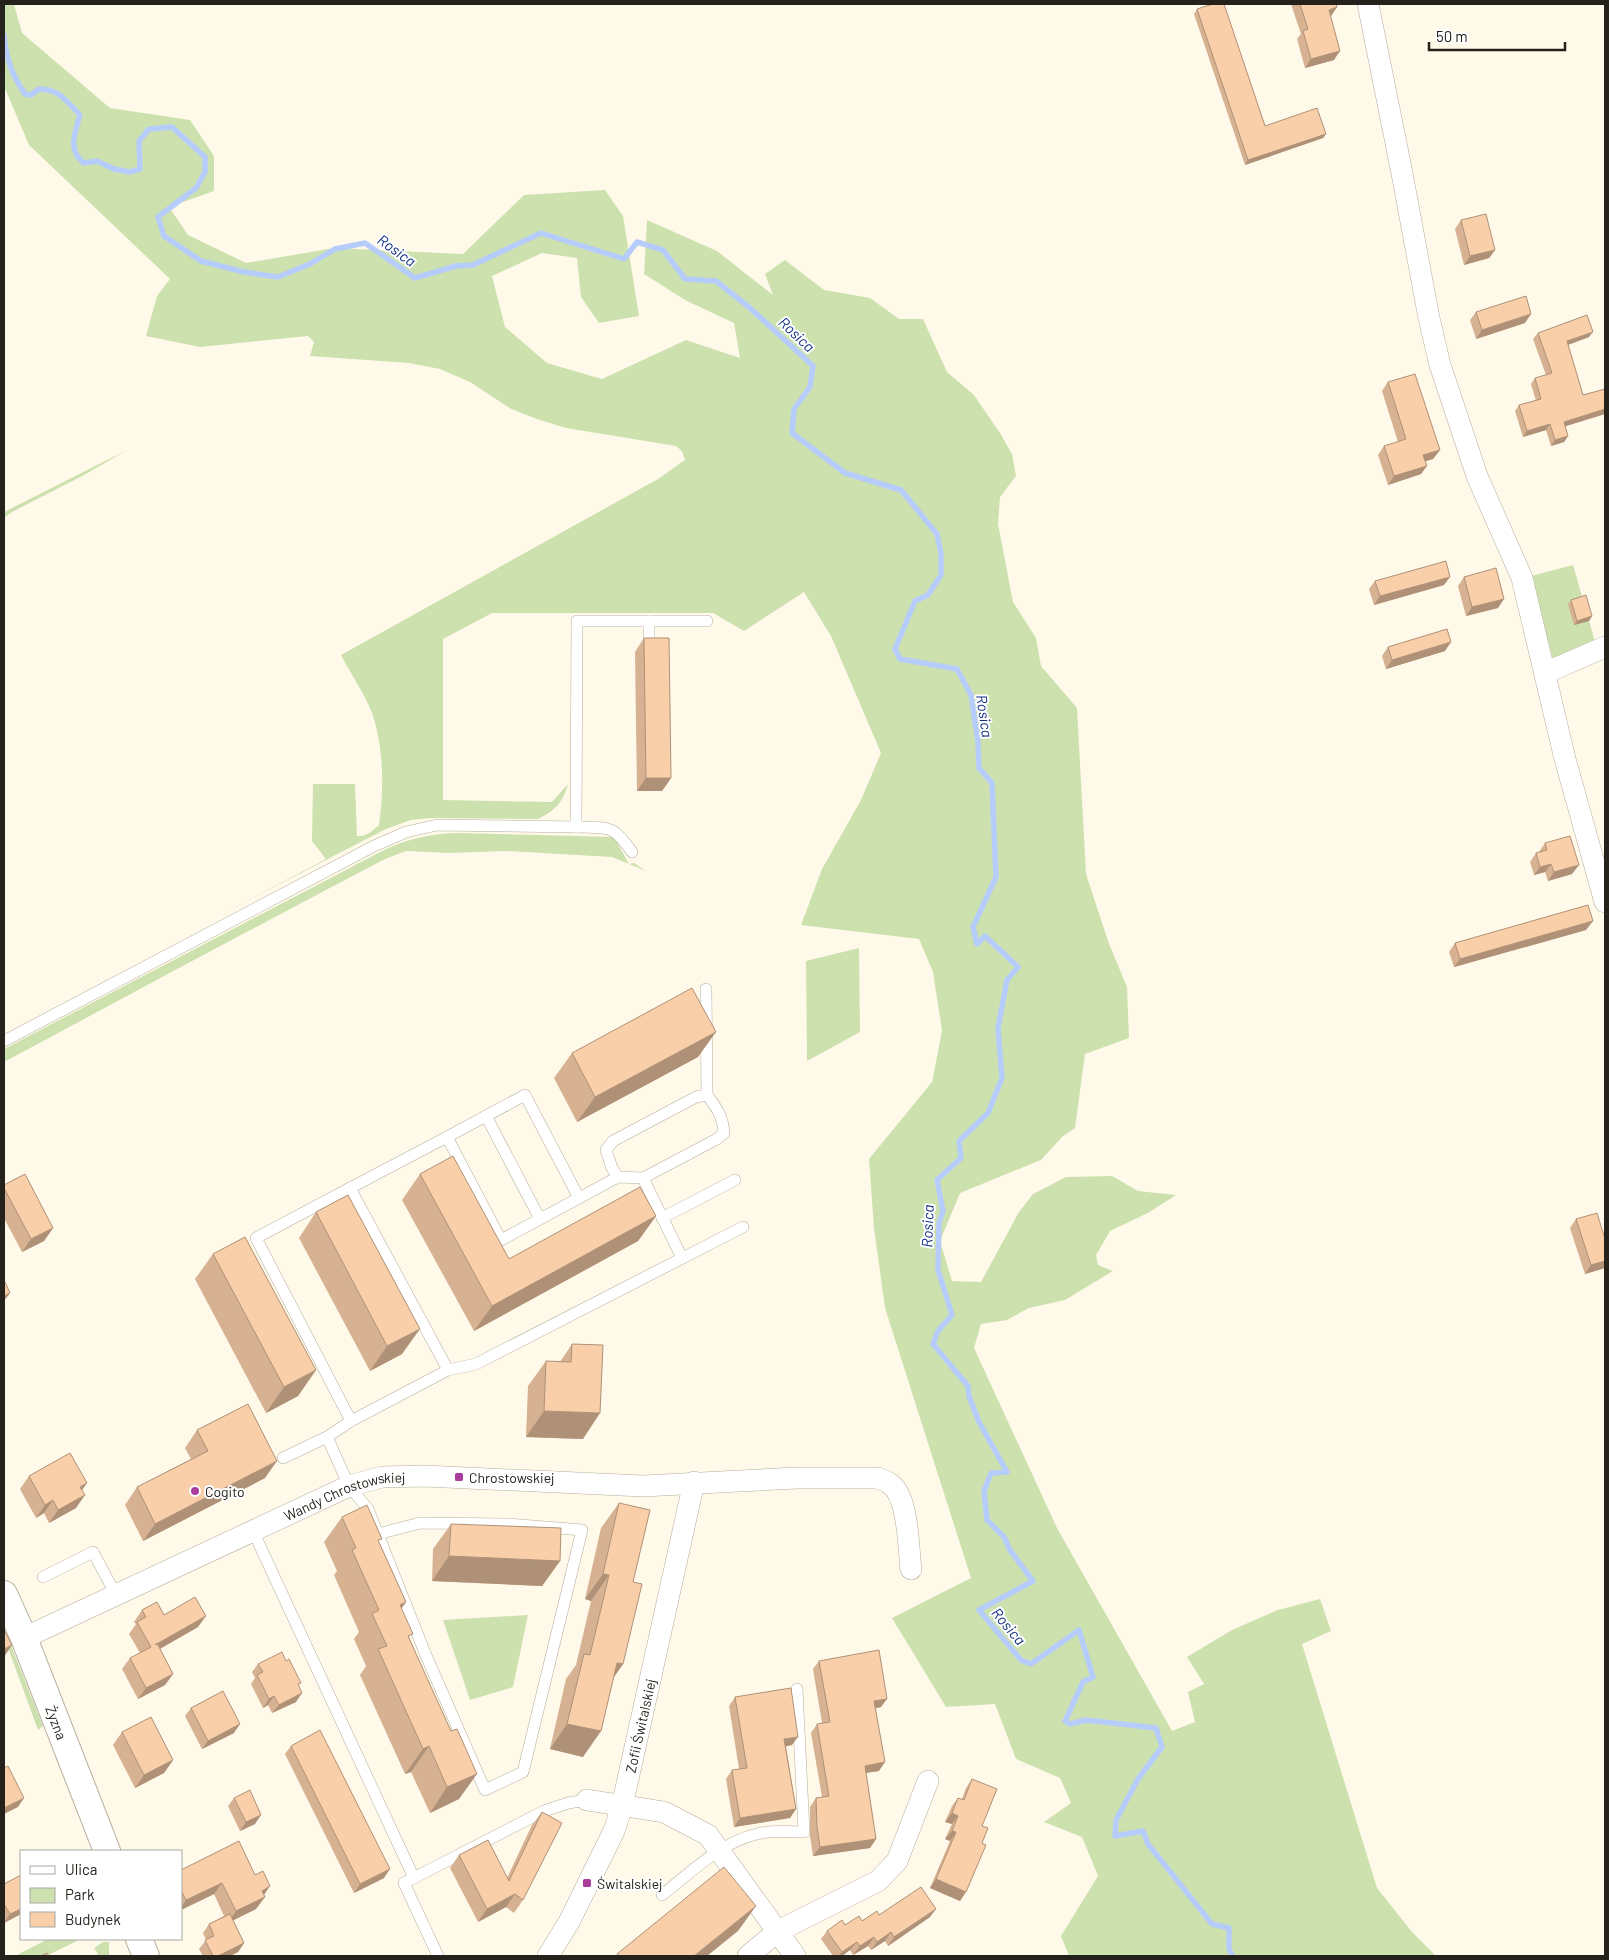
<svg xmlns="http://www.w3.org/2000/svg" width="1609" height="1960" font-family="Barlow,sans-serif">
	<style>
		.green { fill: #cde1ae }
		.lines { fill: none; stroke-linecap: round; stroke-linejoin: round }
		.stream { stroke: #b6cdfb; stroke-width: 5.5 }
		.service-casing { stroke: #b5ae9d; stroke-width: 12 }
		.minor-casing { stroke: #b5ae9d; stroke-width: 22 }
		.tertiary-casing { stroke: #b5ae9d; stroke-width: 28 }
		.service { stroke: #fff; stroke-width: 11 }
		.minor { stroke: #fff; stroke-width: 21 }
		.tertiary { stroke: #fff; stroke-width: 26 }
		.wall { fill: #d6b292 }
		.shaded-wall { fill: #ae9177 }
		.building { fill: #f9cfaa; stroke: #ae9177 }
		.poi-dot { fill: #ab3e9d; stroke: #fff; stroke-width: 2 }
		.labels { text-anchor: middle; dominant-baseline: central; stroke-width: 4; stroke-linejoin: round; paint-order: stroke }
		.poi-label { font-size: 14px; fill: #24221b; stroke: #fff; text-anchor: start }
		.street-label { font-size: 14px; fill: #24221b; stroke: #fff }
		.water-label { font-size: 15px; font-style: italic; fill: #0f2f82; stroke: #fff }
	</style>
	<rect width="100%" height="100%" fill="#fff9ea"/>
	<g class="green">
		<path d="M4 4H14L22 33 110 108 190 120 214 156V191L169 207 188 235 246 263 334 248 463 254 524 195 605 190 623 216 639 316 599 323 581 297 577 258 542 253 492 276 505 327 547 363 602 379 686 340 740 358 734 323 685 300 644 274 647 220 717 251 773 295 765 274 785 260 824 290 870 298 899 319H923L947 372 974 395 1000 433 1012 454 1016 476 1000 497 998 524 1013 602 1036 638 1041 666 1077 708 1086 874 1108 941 1127 987 1129 1038 1085 1054 1075 1128 1062 1137 1041 1160 960 1193 940 1241 952 1281 981 1282 1019 1212 1033 1194 1066 1177 1112 1176 1138 1191 1176 1195 1148 1213 1110 1231 1096 1255 1098 1265 1113 1271 1065 1300 1029 1308 1007 1320 981 1324 974 1348 1057 1528 1172 1731 1195 1722 1188 1692 1204 1684 1187 1657 1232 1630 1278 1610 1320 1599 1331 1631 1302 1644 1377 1888 1412 1932 1436 1956H1069L1061 1936 1098 1876 1082 1837 1044 1822 1071 1803 1060 1778 1016 1759 995 1704 946 1707 892 1618 971 1578 885 1308 874 1228 869 1159 932 1082 942 1031 933 972 919 939 801 925 822 869 861 800 881 753 831 636 804 592 744 631 713 613H492L443 639V800L552 802 568 784C563 803 554 811 538 819L432 818 411 820 386 829 218 916 326 859 312 841 313 784H355L357 836C367 837 372 831 379 825 384 789 384 748 372 713 364 693 351 674 341 655L658 479 685 460 682 451 676 446 566 428 537 419 511 409 470 382 440 369 409 363 310 356 314 342 308 336 200 347 146 336 157 296 170 279 29 145 4 86Z"/>
		<polygon points="127,450 84,475 12,512 5,517 4,533 4,512"/>
		<polygon points="1573,565 1596,645 1553,660 1531,576"/>
		<path d="M456 833 614 837 629 864 634 863 646 871 612 857 506 851 450 853 406 851 385 859C257 926 131 994 4 1062V1049L384 850C408 839 429 834 456 833Z"/>
		<polygon points="859,948 860,1032 807,1061 806,961"/>
		<polygon points="528,1615 513,1687 470,1700 443,1620"/>
		<polygon points="4,1628 43,1726 38,1730 4,1637"/>
		<polygon points="48,1939 81,1939 46,1956 15,1956"/>
		<polygon points="103,1942 109,1942 109,1956 96,1956 98,1954 94,1948"/>
	</g>
	<g class="lines">
		<path class="stream" d="M4 35C6 58 12 75 25 94L31 95 39 89C60 89 66 101 80 115 75 133 67 150 84 163L97 161 114 169 130 172 140 169 139 141 149 129 172 127 205 157V172L196 188 158 217 164 236 201 261 244 272 278 277 310 264 335 249 365 243 415 278 456 266 473 265 541 233 624 259 637 242 663 250 685 279 716 281 750 308 813 366 810 387 794 409 792 433 845 473 901 490 937 534 941 554V575L928 595 915 601 895 649 900 659 957 669 971 695 978 742 979 768 992 783 996 877 973 927 977 944 985 936 1018 967 1007 980 998 1028 1002 1078 988 1113 959 1141 961 1158 937 1180 943 1211 939 1223 938 1270 952 1315 938 1331 933 1344 968 1386 969 1396 979 1422 1007 1472 991 1473 984 1491 987 1520 1004 1537 1010 1550 1033 1581 979 1610 1021 1660 1031 1664 1079 1630 1093 1677 1083 1682 1065 1721 1070 1724 1086 1720 1156 1728 1162 1747 1138 1779 1116 1820 1115 1836 1143 1831 1148 1844 1212 1924 1229 1928V1948L1232 1956"/>
		<g class="service-casing">
			<g id="service">
				<polyline points="649,621 649,644"/>
				<path d="M576 827C608 828 612 823 632 852"/>
				<polyline points="4,1041 374,846 406,832 437,825 576,827 577,621 707,621"/>
				<polyline points="486,1116 540,1219"/>
				<polyline points="447,1137 525,1095 579,1198"/>
				<polyline points="618,1177 612,1168 606,1150 613,1141 696,1097 707,1095"/>
				<polyline points="350,1188 447,1137 501,1240 618,1177 643,1178"/>
				<polyline points="662,1218 735,1180"/>
				<path d="M682 1258 643 1178 717 1139 724 1133C723 1117 717 1108 707 1095L706 989"/>
				<polyline points="351,1421 256,1238 350,1188 448,1370"/>
				<polyline points="283,1458 327,1437"/>
				<polyline points="253,1531 414,1878"/>
				<polyline points="378,1534 420,1523 508,1524 582,1530 523,1772 485,1790 425,1653 368,1509 349,1486 327,1437 351,1421 448,1370 476,1364 743,1227"/>
				<polyline points="43,1577 93,1552 116,1595"/>
				<path d="M662 1895C690 1873 721 1842 757 1834 771 1830 789 1832 804 1832L797 1689"/>
				<polyline points="438,1956 404,1883 544,1811 568,1803 587,1800"/>
			</g>
		</g>
		<g class="minor-casing">
			<g id="minor">
				<polyline points="1368,4 1401,168 1429,318 1440,365 1477,476 1522,578 1565,759 1605,902"/>
				<polyline points="1545,673 1605,647"/>
				<path id="s1" d="M24 1638 349 1486 382 1477 424 1476 643 1486 797 1478H878C882 1480 886 1481 889 1483 909 1495 908 1547 911 1569"/>
				<polyline points="587,1800 664,1812 708,1835 795,1956"/>
				<path id="s2" d="M548 1956 569 1922 614 1831 622 1806 694 1482"/>
				<polyline points="748,1956 778,1931 878,1881 897,1861 928,1781"/>
			</g>
		</g>
		<g class="tertiary-casing">
			<g id="tertiary">
				<path id="s3" d="M4 1594 24 1638 107 1851"/>
				<polyline points="139,1939 146,1956"/>
			</g>
		</g>
		<use href="#service" class="service"/>
		<use href="#minor" class="minor"/>
		<use href="#tertiary" class="tertiary"/>
	</g>
	<g class="wall">
		<polygon points="1291,4 1336,4 1337,7 1331,16 1334,60 1305,68 1297,39 1301,34"/>
		<polygon points="1197,9 1265,126 1326,134 1323,138 1245,165 1194,14"/>
		<polygon points="1461,220 1495,250 1489,258 1464,265 1455,229"/>
		<polygon points="1476,312 1525,323 1476,339 1470,320"/>
		<polygon points="1538,333 1589,337 1568,345 1583,395 1605,389 1605,414 1565,426 1568,436 1564,442 1551,446 1546,430 1523,437 1515,411 1519,405 1536,401 1531,384 1535,378 1546,375 1533,339"/>
		<polygon points="1388,382 1440,450 1433,459 1425,461 1421,474 1388,485 1378,455 1384,446 1398,442 1382,391"/>
		<polygon points="1464,577 1498,608 1466,616 1458,586"/>
		<polygon points="1375,581 1444,585 1374,605 1369,589"/>
		<polygon points="1571,600 1592,616 1589,621 1574,625 1568,604"/>
		<polygon points="644,638 671,778 662,791 637,791 635,652"/>
		<polygon points="1388,647 1445,651 1386,669 1382,656"/>
		<polygon points="1545,843 1572,874 1548,881 1545,872 1534,875 1530,862 1536,853 1539,852"/>
		<polygon points="1586,930 1454,967 1449,952 1455,943"/>
		<polygon points="572,1053 698,1057 577,1122 554,1078"/>
		<polygon points="420,1174 509,1259 656,1216 638,1241 474,1331 402,1200"/>
		<polygon points="4,1185 53,1228 44,1241 22,1252 4,1218"/>
		<polygon points="316,1212 402,1354 370,1371 299,1238"/>
		<polygon points="1576,1219 1605,1268 1585,1274 1570,1228"/>
		<polygon points="213,1254 316,1370 298,1396 266,1413 195,1279"/>
		<polygon points="572,1344 583,1439 526,1437 528,1386 546,1361 560,1362"/>
		<polygon points="197,1430 265,1478 143,1541 125,1505 137,1487 191,1459 185,1448"/>
		<polygon points="29,1476 82,1490 76,1508 49,1523 44,1513 36,1518 20,1489"/>
		<polygon points="619,1503 633,1582 623,1664 613,1678 583,1757 550,1749 566,1679 576,1665 591,1601 585,1599 601,1528"/>
		<polygon points="342,1517 379,1543 406,1602 401,1608 410,1639 459,1799 430,1813 411,1772 405,1774 360,1675 366,1666 354,1639 359,1632 334,1575 337,1571 324,1542"/>
		<polygon points="451,1524 560,1561 542,1586 432,1581 433,1549"/>
		<polygon points="142,1610 164,1615 198,1627 160,1649 173,1674 165,1685 138,1699 122,1669 130,1658 140,1653 129,1634 136,1624 134,1622"/>
		<polygon points="819,1661 881,1707 876,1708 879,1771 866,1773 876,1839 870,1848 813,1856 810,1836 810,1807 816,1798 822,1797 811,1733 817,1724 822,1723 813,1669"/>
		<polygon points="258,1664 298,1686 296,1702 272,1713 268,1705 263,1708 251,1684 255,1678 252,1672"/>
		<polygon points="735,1697 792,1745 786,1746 796,1809 790,1818 734,1827 726,1779 732,1770 739,1769 729,1706"/>
		<polygon points="191,1708 234,1733 202,1749 185,1716"/>
		<polygon points="122,1732 173,1760 164,1773 135,1788 113,1745"/>
		<polygon points="291,1746 384,1878 354,1893 285,1754"/>
		<polygon points="972,1779 982,1826 982,1843 960,1901 930,1888 950,1841 945,1839 952,1824 945,1822 952,1806 958,1798 962,1799 966,1788"/>
		<polygon points="234,1798 255,1824 240,1831 228,1806"/>
		<polygon points="542,1812 523,1900 514,1913 506,1907 478,1922 450,1868 459,1855 507,1878 532,1825"/>
		<polygon points="181,1870 264,1895 256,1909 233,1920 244,1943 238,1952 230,1956 203,1956 199,1949 206,1940 203,1933 209,1924 224,1916 214,1894 181,1910"/>
		<polygon points="21,1875 21,1914 4,1923 4,1885"/>
		<polygon points="879,1915 930,1917 888,1946 885,1941 871,1950 868,1946 853,1955 850,1950 842,1956 833,1956 821,1939 827,1931"/>
	</g>
	<g class="shaded-wall">
		<polygon points="1337,7 1331,16 1329,10"/>
		<polygon points="1340,51 1334,60 1305,68 1311,59"/>
		<polygon points="1326,134 1323,138 1245,165 1248,160"/>
		<polygon points="1495,250 1489,258 1464,265 1470,256"/>
		<polygon points="1531,314 1525,323 1476,339 1482,330"/>
		<polygon points="1593,332 1589,337 1562,347 1567,341"/>
		<polygon points="1605,409 1605,414 1560,428 1564,422"/>
		<polygon points="1550,424 1546,430 1523,437 1527,431"/>
		<polygon points="1568,436 1564,442 1551,446 1555,440"/>
		<polygon points="1440,450 1433,459 1417,464 1423,455"/>
		<polygon points="1427,466 1421,474 1388,485 1394,476"/>
		<polygon points="1450,577 1444,585 1374,605 1380,596"/>
		<polygon points="1504,599 1498,608 1466,616 1472,607"/>
		<polygon points="1592,616 1589,621 1574,625 1577,621"/>
		<polygon points="1451,642 1445,651 1386,669 1392,660"/>
		<polygon points="646,778 671,778 662,791 637,791"/>
		<polygon points="1551,864 1545,872 1534,875 1540,867"/>
		<polygon points="1579,865 1572,874 1548,881 1554,872"/>
		<polygon points="1593,921 1586,930 1454,967 1460,959"/>
		<polygon points="716,1032 698,1057 577,1122 595,1097"/>
		<polygon points="656,1216 638,1241 474,1331 492,1306"/>
		<polygon points="53,1228 44,1241 22,1252 31,1239"/>
		<polygon points="1605,1261 1605,1268 1585,1274 1591,1265"/>
		<polygon points="10,1293 4,1301 4,1302 4,1296"/>
		<polygon points="420,1329 402,1354 370,1371 387,1346"/>
		<polygon points="316,1370 298,1396 266,1413 284,1387"/>
		<polygon points="544,1411 600,1413 583,1439 526,1437"/>
		<polygon points="277,1461 265,1478 143,1541 155,1524"/>
		<polygon points="87,1483 78,1496 80,1487"/>
		<polygon points="85,1495 76,1508 49,1523 58,1510"/>
		<polygon points="53,1500 44,1513 36,1518 45,1505"/>
		<polygon points="449,1556 560,1561 542,1586 432,1581"/>
		<polygon points="603,1574 609,1575 591,1601 585,1599"/>
		<polygon points="406,1602 388,1628 400,1605"/>
		<polygon points="206,1616 198,1627 147,1656 155,1645"/>
		<polygon points="12,1645 4,1657 4,1649"/>
		<polygon points="617,1663 623,1664 605,1690"/>
		<polygon points="173,1674 165,1685 138,1699 146,1688"/>
		<polygon points="302,1693 296,1702 272,1713 279,1705"/>
		<polygon points="274,1696 268,1705 263,1708 269,1699"/>
		<polygon points="887,1699 881,1707 868,1710 874,1701"/>
		<polygon points="240,1724 234,1733 202,1749 208,1741"/>
		<polygon points="567,1724 601,1731 583,1757 550,1749"/>
		<polygon points="798,1737 792,1745 778,1748 784,1739"/>
		<polygon points="429,1746 411,1772 405,1774 423,1749"/>
		<polygon points="173,1760 164,1773 135,1788 144,1775"/>
		<polygon points="885,1762 879,1771 858,1774 865,1766"/>
		<polygon points="477,1774 459,1799 430,1813 447,1787"/>
		<polygon points="24,1798 18,1807 4,1814 4,1808"/>
		<polygon points="796,1809 790,1818 734,1827 740,1818"/>
		<polygon points="952,1813 958,1816 952,1824 945,1822"/>
		<polygon points="261,1815 255,1824 240,1831 246,1822"/>
		<polygon points="952,1831 956,1832 950,1841 945,1839"/>
		<polygon points="876,1839 870,1848 813,1856 820,1847"/>
		<polygon points="390,1869 384,1878 354,1893 360,1884"/>
		<polygon points="936,1879 966,1892 960,1901 930,1888"/>
		<polygon points="222,1883 214,1894 181,1910 181,1907 186,1900"/>
		<polygon points="270,1886 262,1898 265,1897 256,1909 228,1923 236,1911 262,1891"/>
		<polygon points="515,1894 506,1907 478,1922 487,1909"/>
		<polygon points="756,1906 738,1931 707,1956 694,1956"/>
		<polygon points="21,1909 21,1914 4,1923 10,1914"/>
		<polygon points="936,1909 930,1917 888,1946 894,1937"/>
		<polygon points="891,1932 885,1941 871,1950 877,1942"/>
		<polygon points="874,1937 868,1946 853,1955 860,1946"/>
		<polygon points="857,1942 850,1950 842,1956 839,1956 842,1952"/>
		<polygon points="244,1943 238,1952 230,1956 218,1956"/>
	</g>
	<g class="building">
		<polygon points="1213,4 1224,4 1265,126 1317,108 1326,134 1248,160 1197,9"/>
		<polygon points="1300,4 1336,4 1337,7 1329,10 1340,51 1311,59 1303,31 1308,29"/>
		<polygon points="1486,214 1495,250 1470,256 1461,220"/>
		<polygon points="1526,296 1531,314 1482,330 1476,312"/>
		<polygon points="1587,315 1593,332 1567,341 1583,395 1605,389 1605,409 1564,422 1568,436 1555,440 1550,424 1527,431 1519,405 1541,399 1535,378 1552,373 1538,333"/>
		<polygon points="1415,374 1440,450 1423,455 1427,466 1394,476 1384,446 1406,439 1388,382"/>
		<polygon points="1446,561 1450,577 1380,596 1375,581"/>
		<polygon points="1496,568 1504,599 1472,607 1464,577"/>
		<polygon points="1586,595 1592,616 1577,621 1571,600"/>
		<polygon points="1447,629 1451,642 1392,660 1388,647"/>
		<polygon points="644,638 669,638 671,778 646,778"/>
		<polygon points="1570,836 1579,865 1554,872 1551,864 1540,867 1536,853 1547,850 1545,843"/>
		<polygon points="1588,905 1593,921 1460,959 1455,943"/>
		<polygon points="692,988 716,1032 595,1097 572,1053"/>
		<polygon points="453,1156 509,1259 640,1187 656,1216 492,1306 420,1174"/>
		<polygon points="25,1174 53,1228 31,1239 4,1188 4,1185"/>
		<polygon points="348,1195 420,1329 387,1346 316,1212"/>
		<polygon points="1597,1213 1605,1239 1605,1261 1591,1265 1576,1219"/>
		<polygon points="245,1237 316,1370 284,1387 213,1254"/>
		<polygon points="4,1280 10,1293 4,1296"/>
		<polygon points="572,1344 603,1345 600,1413 544,1411 546,1361 571,1362"/>
		<polygon points="248,1404 277,1461 155,1524 137,1487 208,1451 197,1430"/>
		<polygon points="70,1453 87,1483 80,1487 85,1495 58,1510 53,1500 45,1505 29,1476"/>
		<polygon points="619,1503 650,1510 633,1582 642,1584 623,1664 617,1663 601,1731 567,1724 584,1654 590,1655 609,1575 603,1574"/>
		<polygon points="367,1505 382,1539 378,1540 406,1602 400,1605 413,1634 408,1636 451,1731 457,1729 477,1774 447,1787 429,1746 423,1749 378,1649 387,1646 372,1614 379,1610 352,1550 356,1548 342,1517"/>
		<polygon points="451,1524 561,1528 560,1561 449,1556"/>
		<polygon points="195,1597 206,1616 155,1645 157,1643 173,1674 146,1688 130,1658 151,1647 137,1622 146,1617 142,1610 157,1602 164,1615"/>
		<polygon points="4,1630 12,1645 4,1649"/>
		<polygon points="879,1650 887,1699 874,1701 885,1762 865,1766 876,1839 820,1847 817,1827 816,1798 829,1796 817,1724 830,1722 819,1661"/>
		<polygon points="282,1652 286,1661 289,1659 301,1683 298,1684 302,1693 279,1705 274,1696 269,1699 257,1675 263,1672 258,1664"/>
		<polygon points="791,1688 798,1737 784,1739 796,1809 740,1818 732,1770 747,1768 735,1697"/>
		<polygon points="223,1691 240,1724 208,1741 191,1708"/>
		<polygon points="151,1717 173,1760 144,1775 122,1732"/>
		<polygon points="320,1730 390,1869 360,1884 291,1746"/>
		<polygon points="8,1766 24,1798 4,1808 4,1768"/>
		<polygon points="972,1779 997,1789 982,1826 988,1828 982,1843 986,1845 966,1892 936,1879 956,1832 952,1831 958,1816 952,1813 958,1798 964,1800"/>
		<polygon points="250,1790 261,1815 246,1822 234,1798"/>
		<polygon points="542,1812 562,1823 523,1900 515,1894 487,1909 459,1855 488,1840 509,1881"/>
		<polygon points="239,1841 255,1875 263,1871 270,1886 262,1891 265,1897 236,1911 222,1883 186,1900 181,1890 181,1870"/>
		<polygon points="724,1867 756,1906 694,1956 619,1956 617,1954"/>
		<polygon points="21,1875 21,1909 10,1914 4,1904 4,1884"/>
		<polygon points="921,1887 936,1909 894,1937 891,1932 877,1942 874,1937 860,1946 857,1942 842,1952 827,1931 842,1920 845,1925 859,1916 862,1921 877,1911 879,1915"/>
		<polygon points="230,1914 244,1943 218,1956 213,1956 205,1940 214,1936 209,1924"/>
		<polygon points="47,1953 49,1956 41,1956"/>
	</g>
	<g class="poi-dot">
		<rect x="454" y="1472" width="10" height="10" rx="2.5"/>
		<circle cx="195" cy="1491" r="5"/>
		<rect x="582" y="1878" width="10" height="10" rx="2.5"/>
	</g>
	<g class="labels">
		<g class="poi-label">
			<text x="469" y="1477">Chrostowskiej</text>
			<text x="205" y="1491">Cogito</text>
			<text x="597" y="1883">Świtalskiej</text>
		</g>
		<g class="street-label">
			<text stroke="none"><textPath href="#s1" startOffset="352">Wandy Chrostowskiej</textPath></text>
			<text stroke="none"><textPath href="#s3" startOffset="139">Żyzna</textPath></text>
			<text stroke="none"><textPath href="#s2" startOffset="250">Zofii Świtalskiej</textPath></text>
		</g>
		<g class="water-label">
			<text transform="translate(397 250) rotate(36)">Rosica</text>
			<text transform="translate(797 334) rotate(43)">Rosica</text>
			<text transform="translate(985 716) rotate(82)">Rosica</text>
			<text transform="translate(927 1226) rotate(-88)">Rosica</text>
			<text transform="translate(1009 1626) rotate(50)">Rosica</text>
		</g>
	</g>
	<rect width="1609" height="1960" fill="none" stroke="#24221b" stroke-width="10"/>
	<rect x="20" y="1850" width="162" height="90" fill="#ffffff" stroke="#a7a7a4"/>
	<rect x="30" y="1866" width="25" height="8" fill="#ffffff" stroke="#a7a7a4"/>
	<text x="65" y="1875" font-size="15" fill="#24221b">Ulica</text>
	<rect x="30" y="1888" width="25" height="15" fill="#cde1ae" stroke="#a7a7a4"/>
	<text x="65" y="1900" font-size="15" fill="#24221b">Park</text>
	<rect x="30" y="1912" width="25" height="15" fill="#f9cfaa" stroke="#a7a7a4"/>
	<text x="65" y="1925" font-size="15" fill="#24221b">Budynek</text>
	<path d="M1429 42v8h136v-8" fill="none" stroke="#24221b" stroke-width="2.5"/>
	<text x="1436" y="42" font-size="15" fill="#24221b" stroke="#ffffff" stroke-width="4" paint-order="stroke">50 m</text>
</svg>
